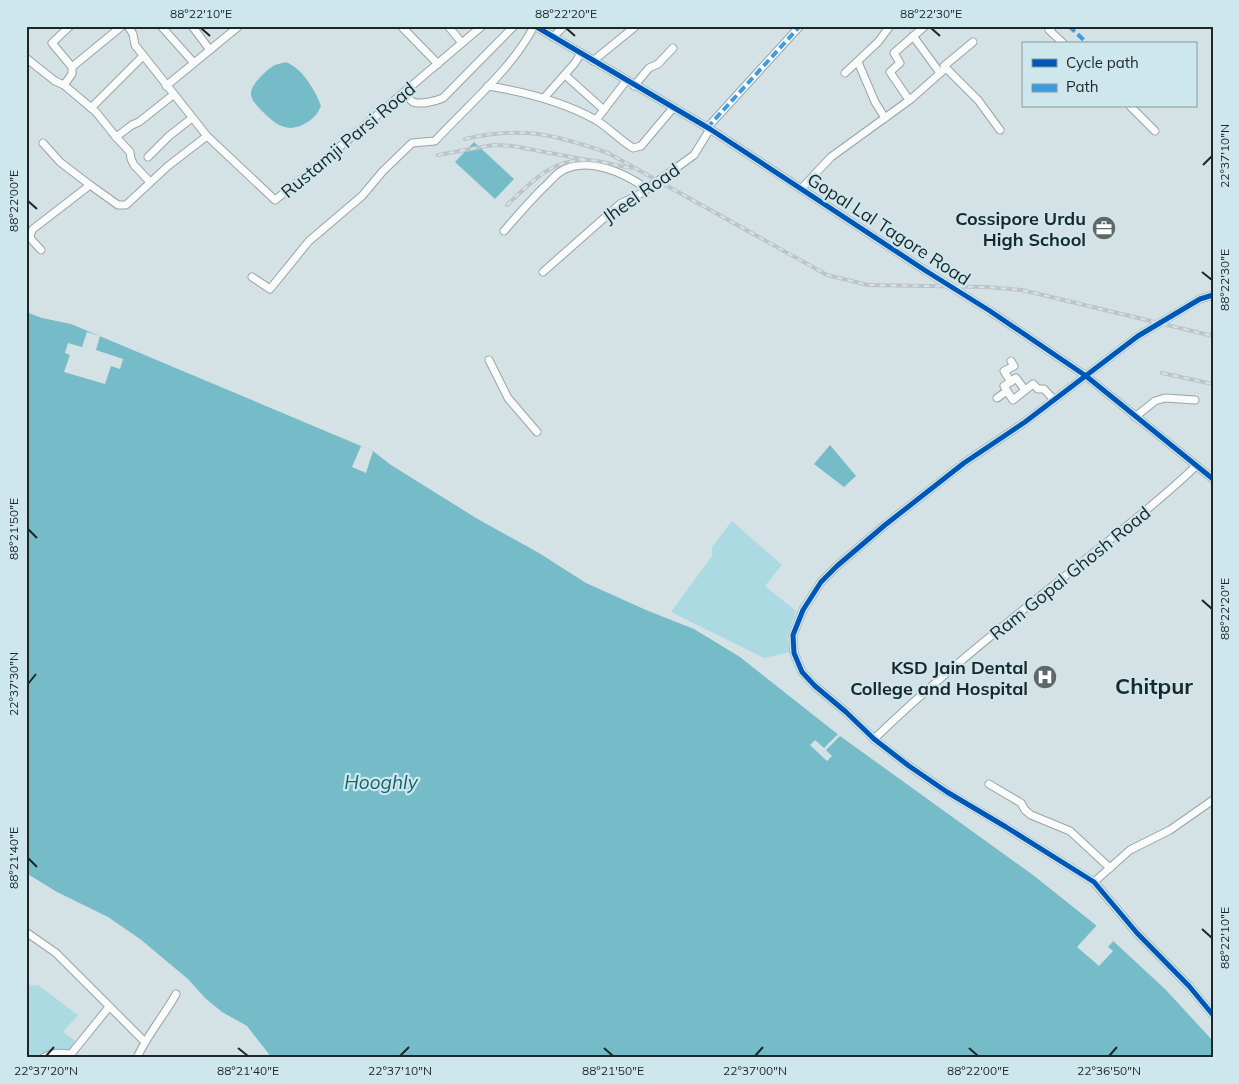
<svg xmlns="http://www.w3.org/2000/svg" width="1239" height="1084" font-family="Mulish,sans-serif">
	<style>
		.green { fill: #abdae3 }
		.water { fill: #76bcc8 }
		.pier { fill: #d4e2e5 }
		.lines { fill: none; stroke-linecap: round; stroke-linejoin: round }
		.minor-casing { stroke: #99a4a6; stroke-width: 9 }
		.minor { stroke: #f9fbfb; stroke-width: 7 }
		.rail-casing { stroke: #c0c3c5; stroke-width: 4 }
		.rail { stroke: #cde7ec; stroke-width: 2; stroke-dasharray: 5.5; stroke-linecap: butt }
		.quiet { stroke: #3c9ce0; stroke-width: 4; stroke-dasharray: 8 4; stroke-linecap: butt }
		.cycleway-casing { stroke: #cde7ec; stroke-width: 8 }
		.cycleway { stroke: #0057b8; stroke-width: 5 }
		.ticks { fill: none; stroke: #1d2628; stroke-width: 2 }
		.labels { text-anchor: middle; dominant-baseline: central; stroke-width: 4.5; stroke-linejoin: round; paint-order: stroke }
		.street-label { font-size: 18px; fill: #1d2628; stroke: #cde7ec }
		.poi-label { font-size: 18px; font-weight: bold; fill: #1d2628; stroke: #cde7ec; text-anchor: end }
		.water-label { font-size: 19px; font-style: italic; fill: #14636e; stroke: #cde7ec }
		.district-label { font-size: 22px; font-weight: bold; fill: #1d2628; stroke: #cde7ec }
		.neatline { fill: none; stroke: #1d2628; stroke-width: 2 }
		.ticks-label { font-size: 12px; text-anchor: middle; fill: #1d2628 }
	</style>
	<rect width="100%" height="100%" fill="#d4e2e5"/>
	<g class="green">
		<polygon points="732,521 782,565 765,586 796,611 787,636 790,652 764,658 671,612 712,556 712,547"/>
		<polygon points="26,981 32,986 38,985 78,1015 63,1032 78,1043 66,1053 59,1049 40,1058 26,1058"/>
	</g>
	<g class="water">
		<path d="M286 62C303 69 315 90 321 106 317 115 314 118 306 123 287 134 276 125 262 111 258 107 252 101 251 95 249 86 267 69 275 65 278 64 282 63 286 62Z"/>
		<polygon points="474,142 514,179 495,199 455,162"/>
		<polygon points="26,312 42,318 71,324 373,451 391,465 476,518 539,553 586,583 646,610 694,629 740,657 840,736 1033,875 1097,926 1165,989 1213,1041 1213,1058 272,1058 247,1026 222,1012 205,998 188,979 140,939 108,917 57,892 26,873"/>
		<polygon points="830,445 856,476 844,487 814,464"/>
	</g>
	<g class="pier">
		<polygon points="87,332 100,336 96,350 123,359 120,369 111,366 105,384 64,372 70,355 65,353 68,343 82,347"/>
		<polygon points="361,446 373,451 366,473 352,467"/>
		<polygon points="838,734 840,736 826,750 832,756 827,761 810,745 815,740 824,748"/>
		<polygon points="1098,924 1115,939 1108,947 1113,951 1099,966 1077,947"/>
	</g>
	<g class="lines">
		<g class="minor-casing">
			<g id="minor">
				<polyline points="128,26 133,34 135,45 207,136 275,200 303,178 482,26"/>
				<polyline points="161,26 194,63"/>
				<polyline points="192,26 210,50"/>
				<polyline points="401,26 438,64"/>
				<polyline points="448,26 462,43"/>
				<polyline points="535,26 710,129 926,271 990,311 1086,376 1213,479"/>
				<polyline points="1053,26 1049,30 1064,44"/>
				<polyline points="913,36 940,73"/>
				<polyline points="553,37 564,26"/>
				<polyline points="973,42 944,66 978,100 1000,130"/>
				<polyline points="26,58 55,81 64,85 96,112 116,137 132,125 139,122 173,95"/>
				<polyline points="593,61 636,26"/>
				<polyline points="858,62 875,102 885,118"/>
				<polyline points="72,67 122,26"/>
				<polyline points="845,73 878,42 890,26"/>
				<polyline points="565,75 604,110"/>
				<polyline points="64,85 72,74 72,67 52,43 70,26"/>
				<polyline points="166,86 239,26"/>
				<path d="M488 86C526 92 562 101 596 120 609 128 620 140 633 148L641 146 673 108"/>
				<polyline points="634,86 649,68 658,64 673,48"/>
				<path d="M404 93C407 96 410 100 413 102 421 105 436 101 443 98L514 26"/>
				<polyline points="544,98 575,63 581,53"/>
				<polyline points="909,100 890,72 900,63 894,53 925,26"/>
				<polyline points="1130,106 1155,131"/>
				<polyline points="91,108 143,56"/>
				<polyline points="596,120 626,81"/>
				<polyline points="707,128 800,26"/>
				<polyline points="116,137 130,152 131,159 134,165 150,182"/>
				<polyline points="43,143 60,162 90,185 118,205 126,205 168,166 207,136"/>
				<polyline points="148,157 169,136 192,118"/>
				<polyline points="801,189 831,157 911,99 946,68"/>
				<path d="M504 231C517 216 529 202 543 188 549 183 554 176 560 172 587 155 625 173 647 189"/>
				<polyline points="41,250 31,239 30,235 33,229 90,185"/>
				<polyline points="543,272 620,204 640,194 694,155 710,129"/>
				<path d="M252 277 270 289 309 241 362 196 383 171 412 143 435 141C467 106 513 68 534 26"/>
				<polyline points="1213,295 1200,299 1138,336 1025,422 964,463 885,525 837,566 821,582 803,610 793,635 794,653 802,672 815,686 846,712 874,739 909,766 947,792 1006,827 1094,882 1137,933 1189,986 1213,1015"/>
				<polyline points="489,360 508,398 537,432"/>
				<polyline points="1011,382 1004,371 1014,366 1011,361"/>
				<polyline points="1007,391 1004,386 1016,378 1025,390"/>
				<polyline points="997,398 1007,391 1013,400 1033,384 1038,389 1044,389 1054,400"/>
				<polyline points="1135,417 1155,401 1165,398 1195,400"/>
				<path d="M874 739C945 670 1024 610 1101 547 1133 521 1166 495 1196 466"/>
				<polyline points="989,784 1021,803 1025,810 1031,815 1070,831 1110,868"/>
				<polyline points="1094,882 1130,850 1170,830 1213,800"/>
				<polyline points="26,932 56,953 144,1041"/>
				<path d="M43 1058C52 1052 60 1053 71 1054L109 1007"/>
				<path d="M137 1058C147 1035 164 1016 176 994"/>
			</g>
		</g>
		<use href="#minor" class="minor"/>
		<g class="rail-casing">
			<g id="rail">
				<path d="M465 139C522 126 554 134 608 153L827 275 868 285 986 287 1022 290 1213 336"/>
				<polyline points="438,155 493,145 513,146 587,160"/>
				<path d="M507 205C531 183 550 160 585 160 601 160 616 166 631 168"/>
				<polyline points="1162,373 1213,384"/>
			</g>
		</g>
		<use href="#rail" class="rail"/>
		<g class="quiet">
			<polyline points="1069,26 1088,44"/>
			<polyline points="707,128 800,26"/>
		</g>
		<g class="cycleway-casing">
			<g id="cycleway">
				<polyline points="535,26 710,129 926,271 990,311 1086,376 1213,479"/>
				<polyline points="1213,295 1200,299 1138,336 1025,422 964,463 885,525 837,566 821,582 803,610 793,635 794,653 802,672 815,686 846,712 874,739 909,766 947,792 1006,827 1094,882 1137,933 1189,986 1213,1015"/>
			</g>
		</g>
		<use href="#cycleway" class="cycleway"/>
	</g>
	<path class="ticks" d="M201 28 210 36M566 28 575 36M931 28 940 36M1203 165 1212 156M28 201 37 209M1202 272 1212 280M28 529 37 538M1202 600 1212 609M28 684 36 674M28 858 37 867M1202 929 1212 938M238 1048 248 1056M604 1048 613 1056M969 1048 978 1056M46 1056 54 1047M400 1056 409 1047M755 1056 763 1047M1109 1056 1117 1047"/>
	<defs>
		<g id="office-disc" transform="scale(1.25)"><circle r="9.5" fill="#5d686a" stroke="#cde7ec"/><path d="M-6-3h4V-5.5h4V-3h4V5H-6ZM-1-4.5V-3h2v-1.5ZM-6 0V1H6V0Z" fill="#fff"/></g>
		<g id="hospital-disc" transform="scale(1.25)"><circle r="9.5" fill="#5d686a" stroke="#cde7ec"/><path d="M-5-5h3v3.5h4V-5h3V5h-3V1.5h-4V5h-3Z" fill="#fff"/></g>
	</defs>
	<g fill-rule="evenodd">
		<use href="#office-disc" x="1104" y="228"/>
		<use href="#hospital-disc" x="1045" y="677"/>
	</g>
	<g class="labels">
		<g class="street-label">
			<text transform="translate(348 140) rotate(-40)">Rustamji Parsi Road</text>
			<text transform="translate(641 193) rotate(-35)">Jheel Road</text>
			<text transform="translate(889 229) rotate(33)">Gopal Lal Tagore Road</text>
			<text transform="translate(1070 573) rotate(-39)">Ram Gopal Ghosh Road</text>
		</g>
		<g class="poi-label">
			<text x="1086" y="218">Cossipore Urdu<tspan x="1086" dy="21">High School</tspan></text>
			<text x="1028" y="667">KSD Jain Dental<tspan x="1028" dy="21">College and Hospital</tspan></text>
		</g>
		<g class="water-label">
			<text x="381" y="782">Hooghly</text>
		</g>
		<g class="district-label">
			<text x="1154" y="686">Chitpur</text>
		</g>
	</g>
	<rect width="1239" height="1084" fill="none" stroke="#cde7ec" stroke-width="55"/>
	<rect x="1022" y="42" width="175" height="65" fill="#cde7ec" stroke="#879a9e"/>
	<rect x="1032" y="59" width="25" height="8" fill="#0057b8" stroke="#879a9e"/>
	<text x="1066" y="68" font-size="15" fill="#1d2628">Cycle path</text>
	<rect x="1032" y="84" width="25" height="8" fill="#3c9ce0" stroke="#879a9e"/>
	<text x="1066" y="92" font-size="15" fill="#1d2628">Path</text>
	<rect x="28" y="28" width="1184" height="1028" class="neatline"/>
	<g class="ticks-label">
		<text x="201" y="18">88°22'10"E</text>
		<text x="566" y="18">88°22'20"E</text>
		<text x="931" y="18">88°22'30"E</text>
		<text transform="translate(1225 156) rotate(-90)" y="4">22°37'10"N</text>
		<text transform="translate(14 201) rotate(-90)" y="4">88°22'00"E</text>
		<text transform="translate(1225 280) rotate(-90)" y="4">88°22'30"E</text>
		<text transform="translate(14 529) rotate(-90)" y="4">88°21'50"E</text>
		<text transform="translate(1225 609) rotate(-90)" y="4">88°22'20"E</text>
		<text transform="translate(14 684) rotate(-90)" y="4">22°37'30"N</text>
		<text transform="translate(14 858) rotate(-90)" y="4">88°21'40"E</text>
		<text transform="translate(1225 938) rotate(-90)" y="4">88°22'10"E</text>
		<text x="46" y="1075">22°37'20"N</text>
		<text x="248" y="1075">88°21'40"E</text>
		<text x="400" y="1075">22°37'10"N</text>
		<text x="613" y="1075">88°21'50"E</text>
		<text x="755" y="1075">22°37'00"N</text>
		<text x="978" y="1075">88°22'00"E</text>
		<text x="1109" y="1075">22°36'50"N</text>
	</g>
</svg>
